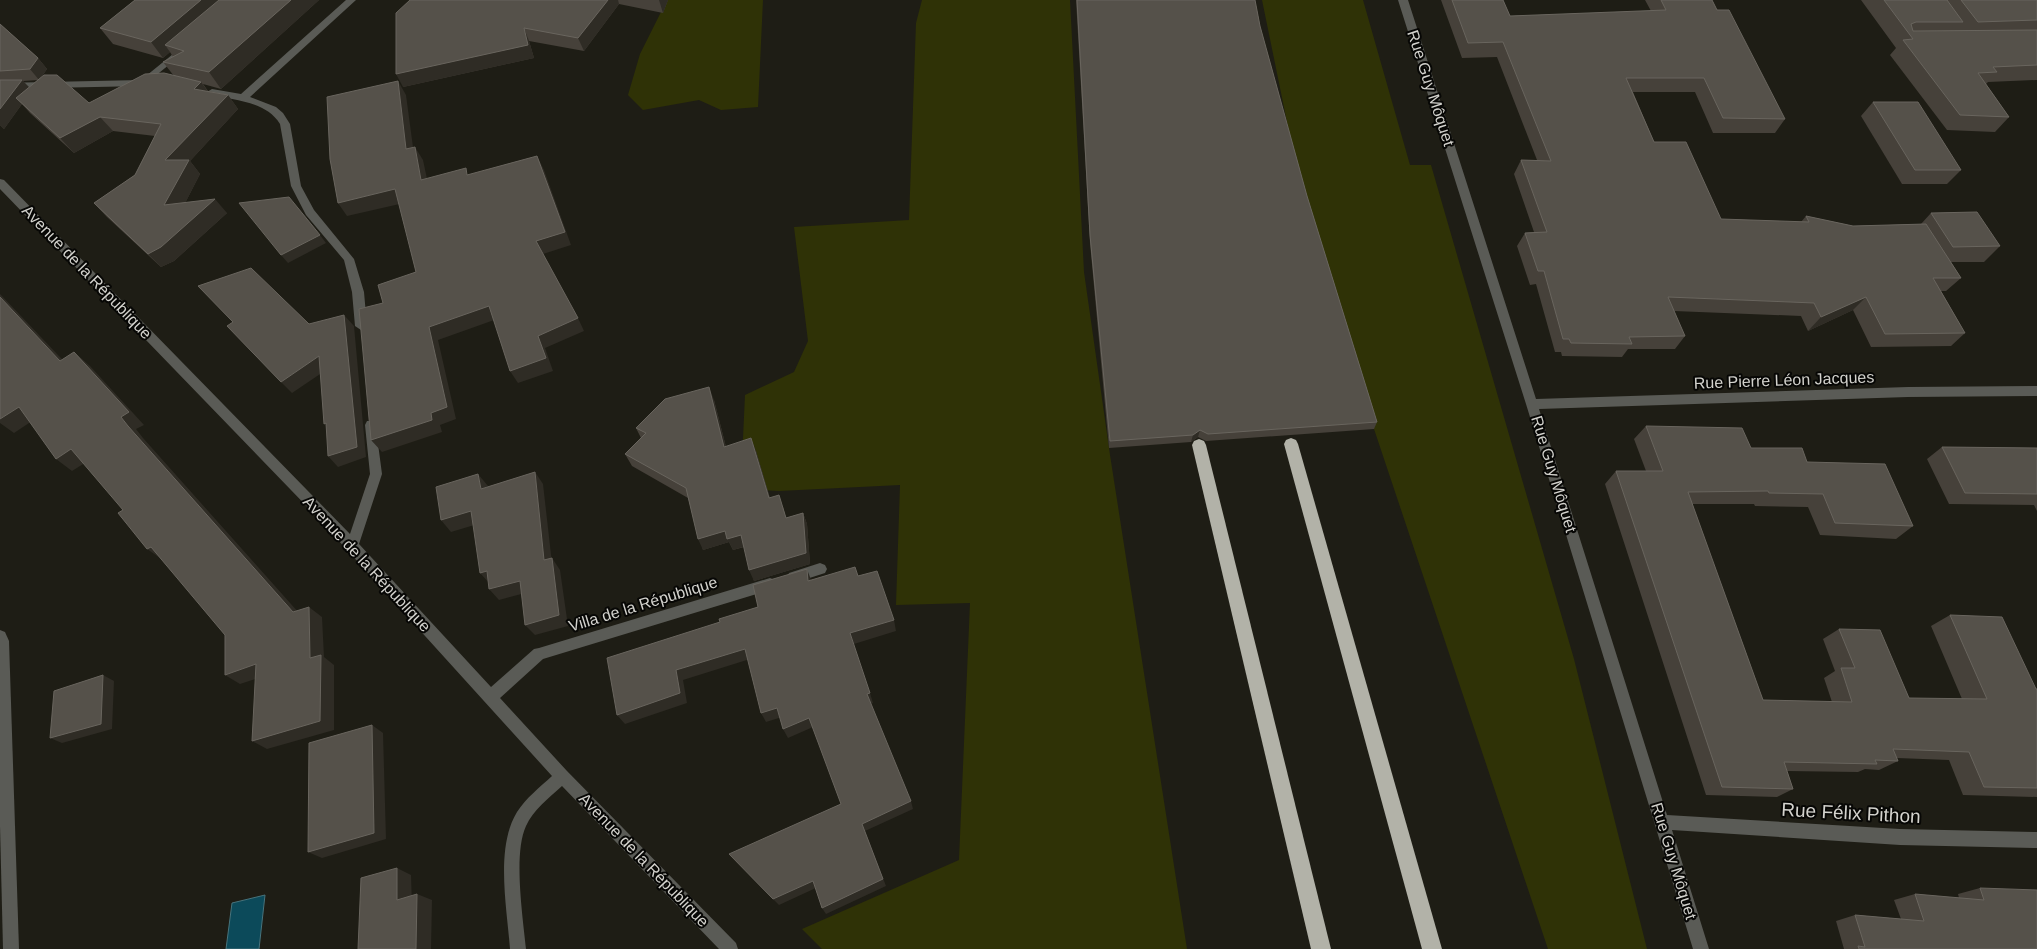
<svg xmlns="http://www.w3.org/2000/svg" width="2037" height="949" font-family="Helvetica,sans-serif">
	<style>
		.green { fill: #2f3206 }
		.water { fill: #0c4a5a; stroke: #48737c }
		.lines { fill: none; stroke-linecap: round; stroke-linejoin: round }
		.minor { fill: #5a5b56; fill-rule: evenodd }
		.highway { fill: #b2b2a8; fill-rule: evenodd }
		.wall { fill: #46413a; fill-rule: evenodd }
		.shaded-wall { fill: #2f2c25 }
		.building { fill: #55514a; stroke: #69655e }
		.labels { text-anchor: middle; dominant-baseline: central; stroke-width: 4; stroke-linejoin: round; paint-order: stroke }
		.street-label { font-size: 16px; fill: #d3d2cd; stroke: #070705 }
		.near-street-label { font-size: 19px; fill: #d3d2cd; stroke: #070705 }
	</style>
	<rect width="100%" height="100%" fill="#1e1d15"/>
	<g class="green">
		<polygon points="667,0 763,0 758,107 721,110 699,100 643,110 628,95 640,54"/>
		<polygon points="922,0 1070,0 1084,272 1110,455 1187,949 822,949 802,929 959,860 970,603 896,605 900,485 779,491 746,489 742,460 745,395 794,372 808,341 794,227 909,220 916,23"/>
		<polygon points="1262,0 1363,0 1410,165 1431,165 1574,659 1647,949 1548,949 1374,429 1304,205"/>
	</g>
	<polygon class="water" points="265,895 259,949 226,949 232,903"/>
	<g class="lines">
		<g class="minor">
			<path d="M346 0H356L250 97 276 107 283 113 290 124 301 186 314 210 354 259 364 292 367 326 361 330 355 326 352 292 344 260 306 215 291 186 280 124C265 100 233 101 209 94L207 92 212 89 241 94Z"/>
			<polygon points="1398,0 1408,0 1536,399 1908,387 2037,386 2037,396 1908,397 1539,409 1667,815 1900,829 2037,832 2037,848 1900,845 1672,830 1709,949 1693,949 1526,404"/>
			<polygon points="178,50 183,53 181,55 143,86 0,89 0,83 141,80"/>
			<path d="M0 179 4 180 350 534 370 474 365 425 367 421H375L382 474 359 544 491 687 534 649 539 648 770 578 775 580 777 584 775 588 770 590 543 659 500 698 567 771 736 943 738 949H719L562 786C549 798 533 810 526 826 513 854 523 918 526 949H510C507 908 495 848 517 812 526 798 540 787 552 776L319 519 0 189Z"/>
			<polygon points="820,563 825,565 827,569 825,573 794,583 789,581 787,577 789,573"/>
			<polygon points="0,630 5,632 9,641 19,949 3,949 0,826"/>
		</g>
		<g class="highway">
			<polygon points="1291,438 1296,440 1298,444 1442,949 1422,949 1284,444 1286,440"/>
			<polygon points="1199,439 1204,441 1206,445 1331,949 1311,949 1192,445 1194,441"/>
		</g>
	</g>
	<g class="wall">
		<path d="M135 0H319L221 89 203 84 208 91 228 95 238 109 190 161 200 174 185 203 227 213 174 261 161 267 107 217 94 203 135 175 155 136 113 131 74 153 30 113 22 104 4 129 0 125V24L38 58 47 69 40 79 89 103 174 76 163 62 173 57 170 52 163 58 113 44 100 28ZM38 80 29 88 23 81Z"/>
		<polygon points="410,0 668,0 663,13 619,4 584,51 529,41 534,58 403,87"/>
		<polygon points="1076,0 1255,0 1260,26 1307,196 1377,422 1374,429 1206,441 1198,437 1191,442 1109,448 1090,243"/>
		<polygon points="1441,0 1503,0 1510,16 1651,11 1645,0 1712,0 1717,10 1785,119 1775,133 1713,133 1695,92 1633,92 1654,142 1721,219 1801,222 1806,216 1853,226 1921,224 1931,213 2000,246 1984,262 1951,262 1961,278 1946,291 1941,291 1965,333 1951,346 1871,347 1853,310 1808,331 1801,316 1674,311 1685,336 1675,349 1628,349 1622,357 1562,356 1561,352 1555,352 1536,284 1530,285 1517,246 1525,233 1534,232 1514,174 1521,160 1537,160 1497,57 1462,58"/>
		<polygon points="1861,0 2037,0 2037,80 1988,82 1986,84 2009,117 1995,132 1947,130 1890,55 1896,48"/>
		<polygon points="1873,102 1961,170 1947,184 1902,184 1861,116"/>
		<polygon points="714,400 726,447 756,451 770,498 783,507 786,518 803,513 807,524 810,564 754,581 744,547 733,550 729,542 703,550 688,498 632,466 625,454 641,438 636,428"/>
		<polygon points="1646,426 1751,448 1807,462 1913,526 1896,539 1820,535 1808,507 1755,506 1754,504 1692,504 1763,700 1832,702 1824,678 1835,671 1823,639 1839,629 1909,698 1962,699 1931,626 1950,615 2036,689 2037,689 2037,797 1963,795 1949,760 1897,758 1898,761 1879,770 1865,769 1858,772 1787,771 1793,789 1777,797 1706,795 1605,484 1616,471 1646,471 1634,439"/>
		<polygon points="1942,447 2037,448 2037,511 2034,505 1949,504 1927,459"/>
		<polygon points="1980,888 2037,949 1844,949 1836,921 1855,915 1901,919 1894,900 1915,894 1959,898 1958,894"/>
	</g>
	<g class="shaded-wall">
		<polygon points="201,0 232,0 165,45 170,52 163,58 151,42"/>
		<polygon points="291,0 319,0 221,89 209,72"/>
		<polygon points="608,0 618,0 619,4 584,51 578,38"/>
		<polygon points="659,0 668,0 663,13"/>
		<polygon points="524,28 529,41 534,58 403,87 396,74"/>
		<polygon points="38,58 47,69 39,80 30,69"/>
		<polygon points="22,80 32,90 16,98 22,104 4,129 0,125 0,109"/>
		<polygon points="398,81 406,95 415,162 406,149"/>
		<polygon points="201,82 212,97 194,89"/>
		<polygon points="228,95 238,109 190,161 200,174 177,219 164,205 165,160"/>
		<polygon points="100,117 113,131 74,153 60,138"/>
		<polygon points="415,147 423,160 430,193 421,180"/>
		<polygon points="537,156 544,170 571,245 543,254 536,241"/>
		<polygon points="395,189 404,203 347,216 338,203"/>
		<polygon points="215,199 227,213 174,261 161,267 148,254"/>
		<polygon points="320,235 326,243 288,263 281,255"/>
		<polygon points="0,294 76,374 60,361 0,297"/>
		<polygon points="1866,297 1853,310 1808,331 1821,317"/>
		<polygon points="489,306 497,319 438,340 456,419 440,425 442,432 382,452 371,440 431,413 429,327"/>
		<polygon points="344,315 354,326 366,457 338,467 328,456"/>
		<polygon points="578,318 584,331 545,348 553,371 518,383 510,371 538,336"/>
		<polygon points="74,352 90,366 144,425 136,429 143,438 307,622 293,612 128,426"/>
		<polygon points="319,356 329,368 292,393 281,382"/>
		<polygon points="709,387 714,400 729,459 724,447"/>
		<polygon points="19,407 35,419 14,433 0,423 0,419"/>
		<polygon points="1200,430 1198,437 1191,442 1193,435"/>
		<polygon points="751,438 756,451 773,510 769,498"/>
		<polygon points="71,449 88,461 72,471 56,459"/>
		<polygon points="535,472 543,484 553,572 544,560"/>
		<polygon points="478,474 488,486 481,489"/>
		<polygon points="471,511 481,523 451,532 441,520"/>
		<polygon points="803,513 807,524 810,564 754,581 749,570"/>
		<polygon points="725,531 741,535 746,546 733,550 729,542 703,550 698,539"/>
		<polygon points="151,547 163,560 147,549"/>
		<polygon points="552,558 560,570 568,626 535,635 525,625"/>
		<polygon points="807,569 811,580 812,592 808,581"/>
		<polygon points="487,571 490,584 480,573"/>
		<polygon points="520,581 529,592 499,600 489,589"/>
		<polygon points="309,607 322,617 324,657 334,665 334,730 267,749 252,741 310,658"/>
		<polygon points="894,620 896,631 854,644 850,633"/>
		<polygon points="745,649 750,659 683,680 687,703 625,724 617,715 676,670"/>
		<polygon points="256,664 271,674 240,684 225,675"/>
		<polygon points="103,675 114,681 112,729 62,743 50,738"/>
		<polygon points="870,693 873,703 870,704 867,694"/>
		<polygon points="777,708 782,717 766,722 761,713"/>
		<polygon points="809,718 813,727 788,738 783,729"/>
		<polygon points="372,725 383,733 386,839 322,858 308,852"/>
		<polygon points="911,801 913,809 865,831 886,886 826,914 822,908 862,824"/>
		<polygon points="397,868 411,875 412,906 397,900"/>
		<polygon points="813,881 818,887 779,905 773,899"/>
		<polygon points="417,894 432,900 431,949 416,949"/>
	</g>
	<g class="building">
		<polygon points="135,0 201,0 151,42 100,28"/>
		<polygon points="219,0 291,0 209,72 163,62 184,51 165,45"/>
		<polygon points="410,0 608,0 578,38 524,28 528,45 396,74 396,13"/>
		<polygon points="1077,0 1255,0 1260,26 1307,196 1377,422 1208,434 1200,430 1193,435 1110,441 1090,235"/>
		<polygon points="1452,0 1503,0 1510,16 1666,10 1661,0 1712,0 1717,10 1729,10 1785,119 1723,118 1704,78 1626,78 1654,142 1686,142 1721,219 1809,222 1806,216 1853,226 1926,224 1961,278 1933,278 1965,333 1885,334 1866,297 1821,317 1814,303 1668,297 1685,336 1629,337 1632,344 1571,343 1569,339 1563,339 1544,271 1538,271 1525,233 1547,232 1521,160 1551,161 1503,42 1468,43"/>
		<polygon points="1884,0 1947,0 1963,22 1916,22 1911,24 1913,31 2037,30 2037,65 1993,67 1997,72 1978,73 2009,117 1960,115 1903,40 1913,39"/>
		<polygon points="1961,0 2037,0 2037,20 1978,22"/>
		<polygon points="0,24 38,58 30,69 0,71"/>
		<polygon points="164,73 201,82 194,89 228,95 165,160 189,160 164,205 215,199 161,247 148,254 94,203 135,175 161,124 100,117 60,138 16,98 44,75 57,75 89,103 145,74"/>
		<polygon points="0,80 22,80 0,109"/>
		<polygon points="398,81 406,149 415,147 421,180 466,168 467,175 537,156 565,232 536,241 578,318 538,336 546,358 510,371 489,306 429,327 447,407 431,413 432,420 371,440 359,309 383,303 378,285 416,272 395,189 338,203 330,159 327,97"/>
		<polygon points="1873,102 1918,102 1961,170 1915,170"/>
		<polygon points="289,197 320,235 281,255 239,203"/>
		<polygon points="1977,212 2000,246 1953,247 1931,213"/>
		<polygon points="251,268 309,324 344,315 357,447 328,456 326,423 324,424 319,356 281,382 227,326 233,322 198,286"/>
		<polygon points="0,297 60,361 74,352 129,412 121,417 128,426 293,612 309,607 310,658 321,655 320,721 252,741 256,664 225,675 225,635 151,547 147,549 118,513 123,510 71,449 56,459 19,407 0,419"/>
		<polygon points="709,387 724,447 751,438 769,498 779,495 786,518 803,513 806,553 749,570 741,535 727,539 725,531 698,539 686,488 625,454 646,433 636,428 665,399"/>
		<polygon points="1646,426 1742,428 1751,448 1802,448 1807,462 1885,464 1913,526 1835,523 1823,494 1769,493 1768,491 1688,492 1763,700 1852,702 1841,668 1855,668 1839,629 1880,630 1909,698 1987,699 1950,615 2002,617 2036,689 2037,689 2037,788 1984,787 1969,752 1893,749 1898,761 1875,760 1877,764 1784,762 1793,789 1722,787 1616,471 1663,471"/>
		<polygon points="1942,447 2037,448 2037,494 1965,493"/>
		<polygon points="535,472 544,560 552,558 559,615 525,625 520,581 489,589 487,571 480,573 471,511 441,520 436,487 478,474 481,489"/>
		<polygon points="855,567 858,576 877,571 894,620 850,633 870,693 867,694 911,801 862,824 883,879 822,908 813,881 773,899 729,854 841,804 809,718 783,729 777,708 761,713 745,649 676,670 680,693 617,715 607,658 720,622 719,619 758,607 753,585 807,569 808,581"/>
		<polygon points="103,675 101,724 50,738 54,691"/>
		<polygon points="372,725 374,833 308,852 309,743"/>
		<polygon points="397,868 397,900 417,894 416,949 358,949 361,878"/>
		<polygon points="1980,888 2037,890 2037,949 1859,949 1858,946 1865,947 1855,915 1924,921 1915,894 1984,900"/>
	</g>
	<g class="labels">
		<g class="street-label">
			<text transform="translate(1431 88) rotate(72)">Rue Guy Môquet</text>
			<text transform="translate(87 272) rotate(46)">Avenue de la République</text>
			<text transform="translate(1784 380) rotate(-2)">Rue Pierre Léon Jacques</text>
			<text transform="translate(1554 474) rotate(73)">Rue Guy Môquet</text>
			<text transform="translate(367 564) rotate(47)">Avenue de la République</text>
			<text transform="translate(643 604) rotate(-17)">Villa de la République</text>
			<text transform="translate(644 860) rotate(46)">Avenue de la République</text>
			<text transform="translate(1674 861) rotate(73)">Rue Guy Môquet</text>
		</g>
		<g class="near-street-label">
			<text transform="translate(1851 813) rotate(3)">Rue Félix Pithon</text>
		</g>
	</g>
</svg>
